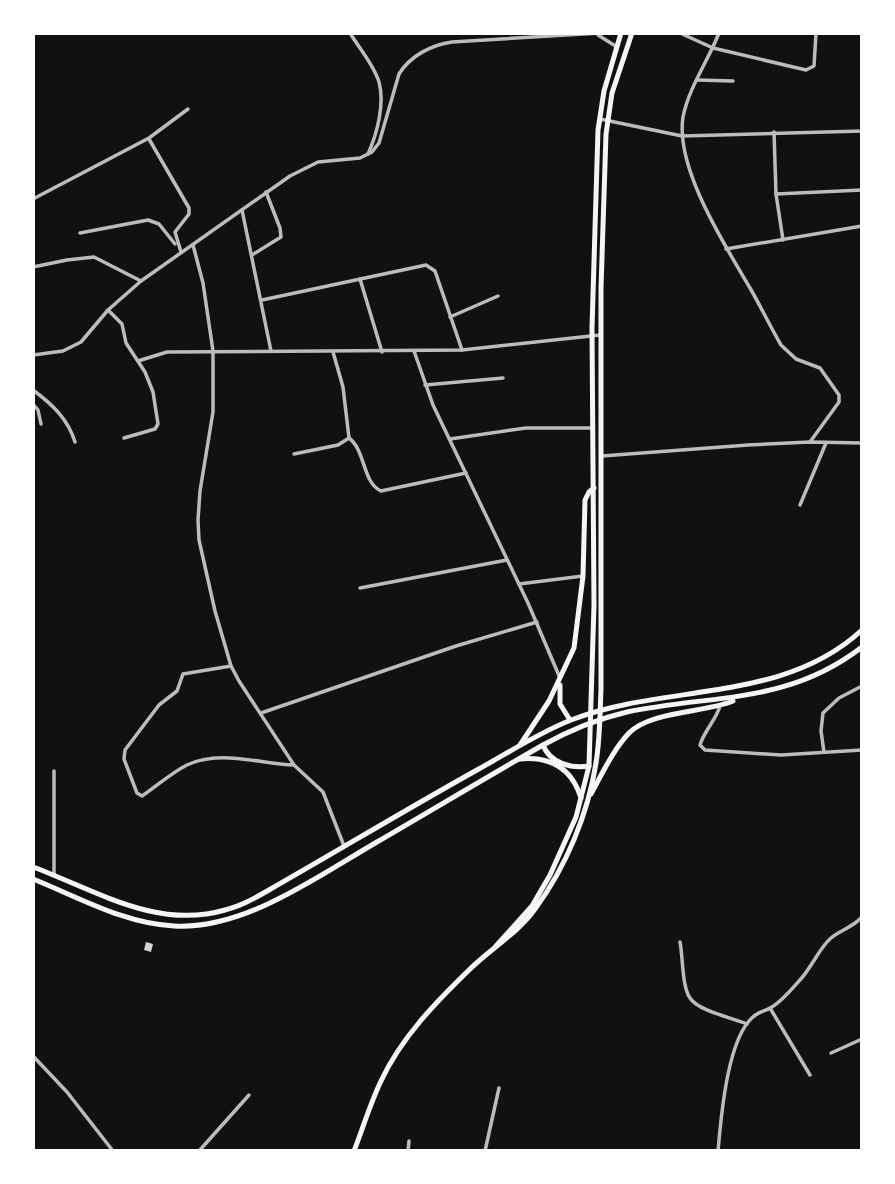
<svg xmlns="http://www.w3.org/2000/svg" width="895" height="1184" font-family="'Sofia Sans Condensed',sans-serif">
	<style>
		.building { fill: #d3d3d3 }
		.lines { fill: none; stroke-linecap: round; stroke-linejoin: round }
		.minor { stroke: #bcbcbc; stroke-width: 3.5 }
		.primary { stroke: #f5f5f5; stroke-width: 5 }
		.trunk { stroke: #f5f5f5; stroke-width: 5 }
	</style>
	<rect width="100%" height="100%" fill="#111"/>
	<polygon class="building" points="146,942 153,944 151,952 144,950"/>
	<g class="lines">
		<g class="minor">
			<path d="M350 33C359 48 374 65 379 82 385 104 377 134 368 154"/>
			<polyline points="680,33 713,48 806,70 814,66 816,33"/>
			<path d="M719 33C708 61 689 87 683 117 675 168 725 245 750 288 761 307 770 326 781 345L796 359 820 368 839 395V402L810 442"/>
			<polyline points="598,35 617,47"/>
			<polyline points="697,80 733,81"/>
			<polyline points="600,119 682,136 862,131"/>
			<polyline points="774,132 776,194 862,190"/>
			<polyline points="149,139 189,208 189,214 175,232 181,252"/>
			<polyline points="776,194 783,240"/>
			<polyline points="33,199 149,138 188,109"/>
			<polyline points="242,210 271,351"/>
			<polyline points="80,233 148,220 159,224 175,244"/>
			<polyline points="193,245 203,283 213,351 213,412 200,491 198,520 199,540 215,611 231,666 239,681 294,765 323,792 344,846"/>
			<polyline points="726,249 862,226"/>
			<polyline points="252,255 281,237 280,228 266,192"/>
			<polyline points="33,267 67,260 94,257 141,281"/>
			<polyline points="360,279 382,352"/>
			<polyline points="262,300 426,265 435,271 462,350"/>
			<polyline points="108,310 122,324 126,343 145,372 153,392 158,424 155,429 124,438"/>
			<polyline points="450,317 498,296"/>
			<polyline points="414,351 433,405 528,603 560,678"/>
			<path d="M33 355 63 351 81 342 108 310 141 281 290 176 318 162 360 158 372 152 379 143 399 74C410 56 431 45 452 42L600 33"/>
			<polyline points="138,361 167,352 462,350 600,335"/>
			<polyline points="425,385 503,378"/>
			<path d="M33 390C52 404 68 419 75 442"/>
			<polyline points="33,404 38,410 41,424"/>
			<path d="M349 438C366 451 362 482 381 491L466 473"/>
			<polyline points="450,439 526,428 592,428"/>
			<polyline points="294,454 338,445 349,438 343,387 333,352"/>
			<polyline points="602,456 748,445 810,442 862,443"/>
			<polyline points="800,505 826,443"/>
			<polyline points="519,584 583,576"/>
			<polyline points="360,588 507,560"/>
			<path d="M231 666 183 674 177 691 159 705 125 750 124 759 137 793 142 796C157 786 171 773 187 765 220 749 260 764 294 765"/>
			<path d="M720 706C716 720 704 731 700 745L705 750 781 755 862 750"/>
			<polyline points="261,713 456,646 537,622"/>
			<polyline points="824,752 821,731 823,713 839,698 862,686"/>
			<polyline points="54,771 54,875"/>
			<path d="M680 942C683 957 682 987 690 998 698 1011 733 1018 747 1024"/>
			<polyline points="770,1008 810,1075"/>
			<polyline points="831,1053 862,1039"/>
			<polyline points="33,1056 67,1092 113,1151"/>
			<polyline points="199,1151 249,1095"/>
			<polyline points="408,1151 409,1141"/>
			<polyline points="485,1151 499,1088"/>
			<path d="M718 1151C721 1118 727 1039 753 1017 758 1012 766 1011 772 1007 782 1001 791 990 799 981 811 969 819 948 831 938 841 930 853 927 862 917"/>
		</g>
		<g class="primary">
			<polyline points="496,946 532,906 550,875 576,817 589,766 594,605 592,328 598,130 604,91 621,33"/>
			<path d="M354 1151C363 1128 370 1104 381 1081 401 1038 435 1003 469 970 491 948 517 934 535 909 566 867 588 814 596 763 600 739 600 713 601 689V288L606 134 612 93 632 33"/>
		</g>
		<g class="trunk">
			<polyline points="560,685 560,704 570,720"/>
			<polyline points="520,745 549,701 574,648 583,576 585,500 589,492 594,488"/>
			<path d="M543 745C550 763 571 769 589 766"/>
			<path d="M520 759C552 756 572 769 581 798"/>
			<path d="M591 794C602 774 613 750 629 733 651 711 704 713 733 701"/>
			<path d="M33 867C95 890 157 930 225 910 241 906 255 898 269 890 339 850 407 809 477 770 508 753 538 733 571 720 666 683 782 704 862 630"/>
			<path d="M33 879C78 897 125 924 174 926 245 930 318 876 377 842 432 810 487 777 543 745 570 730 597 719 627 712 713 694 787 705 862 647"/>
		</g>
	</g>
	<rect width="895" height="1184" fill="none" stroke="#ffffff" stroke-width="70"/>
</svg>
